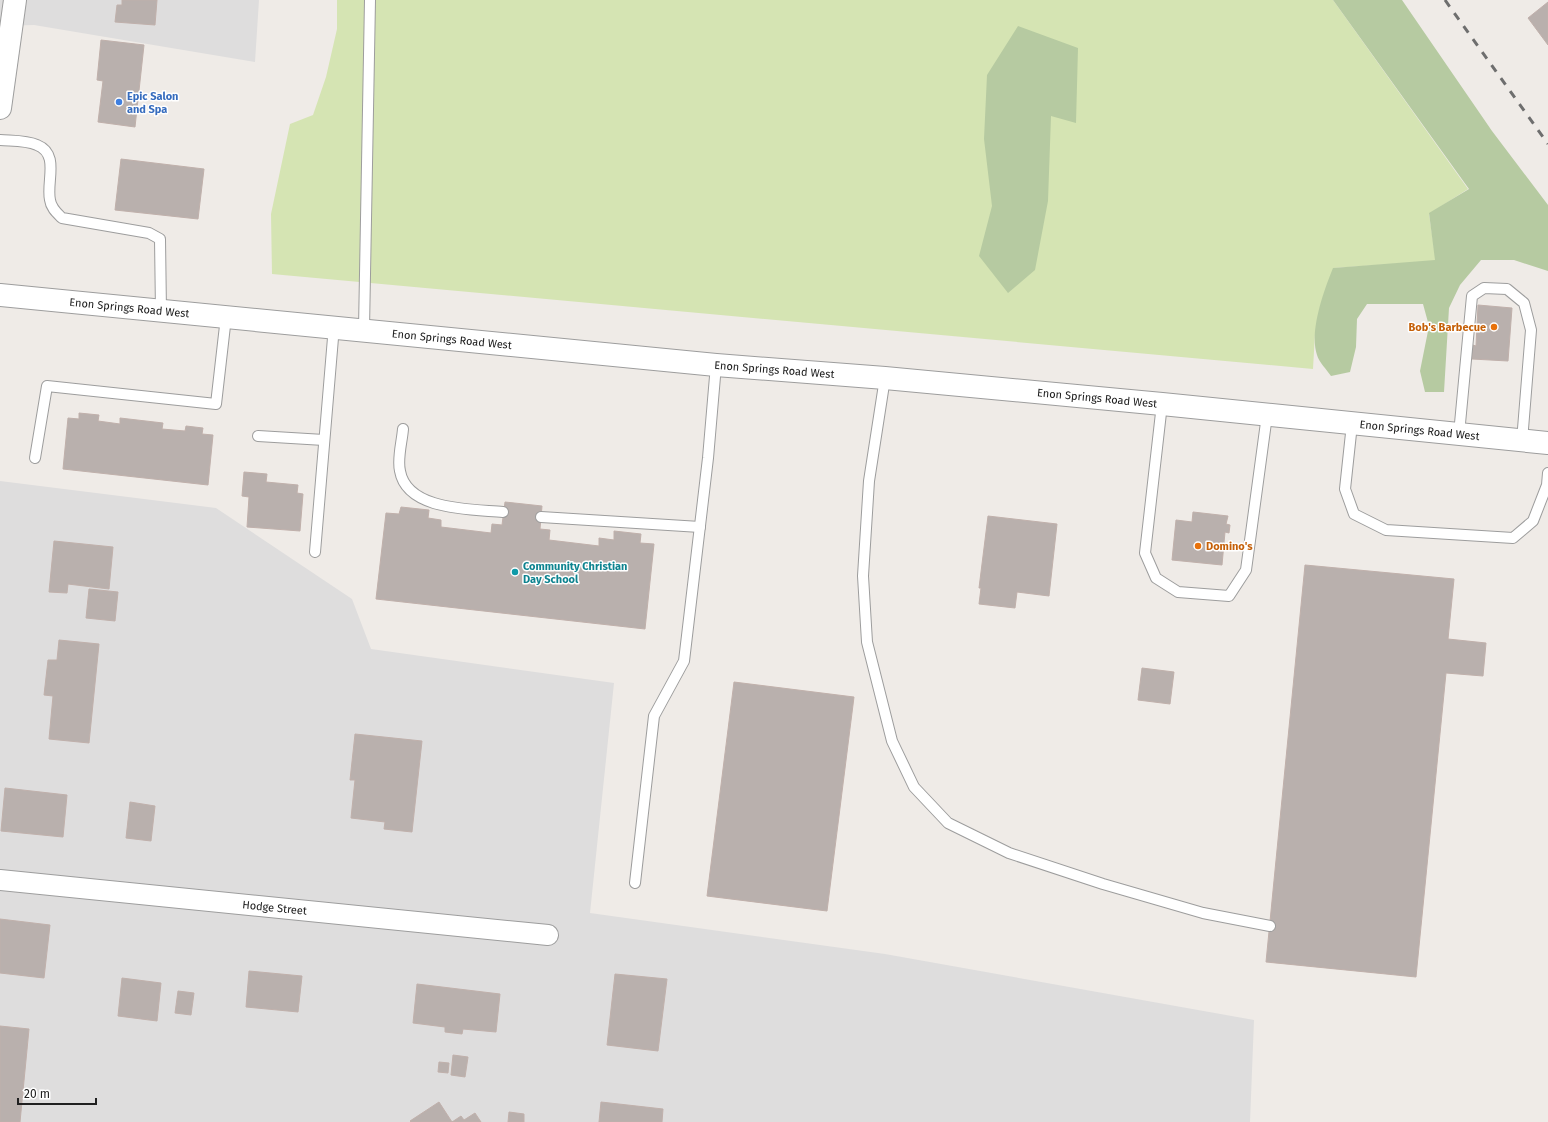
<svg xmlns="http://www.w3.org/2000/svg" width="1548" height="1122" font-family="'Fira Sans',sans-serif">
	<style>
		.residential { fill: #dedddd }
		.grass { fill: #d5e4b3 }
		.forest { fill: #b6caa1 }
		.building { fill: #b9b0ad; stroke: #c0b0ab }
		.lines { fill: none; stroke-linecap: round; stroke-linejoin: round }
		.service-casing { stroke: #9d9d9d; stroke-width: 12 }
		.minor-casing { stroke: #9d9d9d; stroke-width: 22 }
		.tertiary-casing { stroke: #9d9d9d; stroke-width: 24 }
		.service { stroke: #fff; stroke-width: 10 }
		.minor { stroke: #fff; stroke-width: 20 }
		.tertiary { stroke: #fff; stroke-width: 22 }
		.rail { stroke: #6e6e6e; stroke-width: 3; stroke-dasharray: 8 8; stroke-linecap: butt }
		.shop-dot { fill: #3f7fe0; stroke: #fff; stroke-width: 1.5 }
		.food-dot { fill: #e8710a; stroke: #fff; stroke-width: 1.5 }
		.culture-dot { fill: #0f9aa8; stroke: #fff; stroke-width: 1.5 }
		.labels { text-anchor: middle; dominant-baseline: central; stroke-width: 3; stroke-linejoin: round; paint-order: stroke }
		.shop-label { font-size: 11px; font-weight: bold; fill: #366cbe; stroke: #fff; text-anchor: start }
		.street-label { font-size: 11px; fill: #202020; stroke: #fff }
		.food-label { font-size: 11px; font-weight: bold; fill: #c56008; stroke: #fff; text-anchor: end }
		.culture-label { font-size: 11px; font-weight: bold; fill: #0d838f; stroke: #fff; text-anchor: start }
	</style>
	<rect width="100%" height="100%" fill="#efebe7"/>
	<g class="residential">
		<polygon points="0,0 259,0 255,62 34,25 0,26"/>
		<polygon points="0,481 216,508 352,599 371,649 614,683 590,913 885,954 1254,1020 1250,1122 0,1122"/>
	</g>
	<polygon class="grass" points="337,0 1333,0 1468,189 1429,214 1436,261 1334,268 1315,333 1313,369 272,274 271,214 290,124 313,115 326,77 337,29"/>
	<g class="forest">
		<path d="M1333 0H1402L1492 131 1548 205V271L1514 260H1481L1460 285 1449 308 1444 392H1425L1420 371 1429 326 1423 304H1367L1357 319 1356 347 1350 372 1331 376C1327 370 1319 362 1317 355 1309 332 1324 290 1333 268L1435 260 1429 213 1469 189Z"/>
		<polygon points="1018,26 1078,48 1076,123 1051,116 1048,201 1035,270 1008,293 979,256 992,206 984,139 987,75"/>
	</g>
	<g class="building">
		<polygon points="122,0 157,0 155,25 115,22 117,5 122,5"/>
		<polygon points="1548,2 1548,45 1528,18"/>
		<polygon points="101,40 144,45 135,127 98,122 103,81 97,80"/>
		<polygon points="121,159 204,169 198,219 115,210"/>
		<polygon points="1478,305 1512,308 1508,361 1472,359 1473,345 1476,346"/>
		<polygon points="79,413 99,415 98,421 120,424 120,418 163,423 162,429 185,431 186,426 203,428 202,434 213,435 208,485 63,469 68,418 79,419"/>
		<polygon points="244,472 267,474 266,482 298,485 297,493 303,494 300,531 247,527 249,497 242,496"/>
		<polygon points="505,502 542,506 540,529 550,530 549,540 599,546 599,538 614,540 614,531 641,534 640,543 654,544 645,629 376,599 386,513 399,514 401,507 429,510 428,518 441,520 441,527 491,533 492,524 502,525"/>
		<polygon points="1193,512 1228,516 1226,524 1230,525 1229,533 1225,532 1222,565 1172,560 1176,520 1192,522"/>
		<polygon points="988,516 1057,524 1049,596 1017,592 1015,608 979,604 981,588 979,588"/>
		<polygon points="54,541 113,547 109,589 68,584 67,593 49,592"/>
		<polygon points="1305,565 1454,579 1448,639 1486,643 1483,676 1446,673 1416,977 1266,962"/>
		<polygon points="89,589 118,592 115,621 86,618"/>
		<polygon points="59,640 99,644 89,743 49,739 53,696 44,695 48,660 57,660"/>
		<polygon points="1142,668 1174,672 1170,704 1138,700"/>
		<polygon points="734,682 854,697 827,911 707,896"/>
		<polygon points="355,734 422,741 412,832 384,829 385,822 351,818 355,780 350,780"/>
		<polygon points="5,788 67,795 63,837 1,831"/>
		<polygon points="130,802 155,806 151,841 126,838"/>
		<polygon points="0,919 50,925 44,978 0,973"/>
		<polygon points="249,971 302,976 298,1012 246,1007"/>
		<polygon points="615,974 667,979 658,1051 607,1045"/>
		<polygon points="122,978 161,983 157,1021 118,1016"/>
		<polygon points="417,984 500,994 496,1032 463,1029 462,1034 445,1032 445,1027 413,1023"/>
		<polygon points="178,991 194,993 191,1015 175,1013"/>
		<polygon points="0,1026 29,1029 20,1122 0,1122"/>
		<polygon points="453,1055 468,1057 465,1077 451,1075"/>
		<polygon points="439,1062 449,1063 448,1073 438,1072"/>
		<polygon points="439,1102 452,1122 411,1122 410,1121"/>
		<polygon points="601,1102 663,1109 662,1122 599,1122"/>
		<polygon points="509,1112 524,1114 524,1122 508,1122"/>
		<polygon points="475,1113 481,1122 452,1122 461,1116 464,1120"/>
	</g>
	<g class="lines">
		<g class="service-casing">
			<g id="service">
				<path d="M0 140C11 141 26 140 37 145 60 154 46 182 50 200 51 208 57 213 62 218L149 233 160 239 161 311"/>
				<polyline points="364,329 370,0"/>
				<polyline points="885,378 869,481 863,576 867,642 892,741 914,787 948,823 1009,853 1103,884 1203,913 1270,926"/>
				<polyline points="1162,404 1145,553 1156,578 1178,592 1229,596 1246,570 1267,415"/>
				<polyline points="1352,424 1345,489 1354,514 1386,530 1513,538 1533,521 1547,485 1548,473"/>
				<path d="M403 429C402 442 397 459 400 471 407 511 472 509 503 512"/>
				<polyline points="1459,434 1472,296 1484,288 1507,289 1524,303 1531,330 1522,441"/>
				<polyline points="258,436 324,440"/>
				<polyline points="35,458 47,386 216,404 226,317"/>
				<polyline points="541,517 700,527"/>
				<polyline points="315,552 334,326"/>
				<polyline points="635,883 654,716 684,661 708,458 716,365"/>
			</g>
		</g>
		<g class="minor-casing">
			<g id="minor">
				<path id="s1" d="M0 880 548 935"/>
			</g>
		</g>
		<g class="tertiary-casing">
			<g id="tertiary">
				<polyline points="0,108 15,0"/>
				<path id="s2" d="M0 295 716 365 885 378 1162 404 1548 443"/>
			</g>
		</g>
		<use href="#service" class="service"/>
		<use href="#minor" class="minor"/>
		<use href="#tertiary" class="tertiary"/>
		<polyline class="rail" points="1445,0 1548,144"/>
	</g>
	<circle class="shop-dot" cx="119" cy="102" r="4"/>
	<g class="food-dot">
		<circle cx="1494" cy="327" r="4"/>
		<circle cx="1198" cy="546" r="4"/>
	</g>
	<circle class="culture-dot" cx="515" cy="572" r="4"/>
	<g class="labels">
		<g class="shop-label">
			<text x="127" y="96">Epic Salon<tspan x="127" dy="13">and Spa</tspan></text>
		</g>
		<g class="street-label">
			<text stroke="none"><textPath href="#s2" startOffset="130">Enon Springs Road West</textPath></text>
			<text stroke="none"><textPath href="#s2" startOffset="454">Enon Springs Road West</textPath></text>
			<text stroke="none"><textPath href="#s2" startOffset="778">Enon Springs Road West</textPath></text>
			<text stroke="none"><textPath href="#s2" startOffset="1102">Enon Springs Road West</textPath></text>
			<text stroke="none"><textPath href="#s2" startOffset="1426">Enon Springs Road West</textPath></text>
			<text stroke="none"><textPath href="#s1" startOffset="276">Hodge Street</textPath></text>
		</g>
		<g class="food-label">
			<text x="1486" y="327">Bob's Barbecue</text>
			<text x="1206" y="546" text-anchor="start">Domino's</text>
		</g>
		<g class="culture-label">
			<text x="523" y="566">Community Christian<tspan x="523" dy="13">Day School</tspan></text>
		</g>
	</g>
	<path d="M18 1098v6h78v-6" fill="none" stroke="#202020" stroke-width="2"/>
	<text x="24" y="1098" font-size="12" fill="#202020" stroke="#ffffff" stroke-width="3" paint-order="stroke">20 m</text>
</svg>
